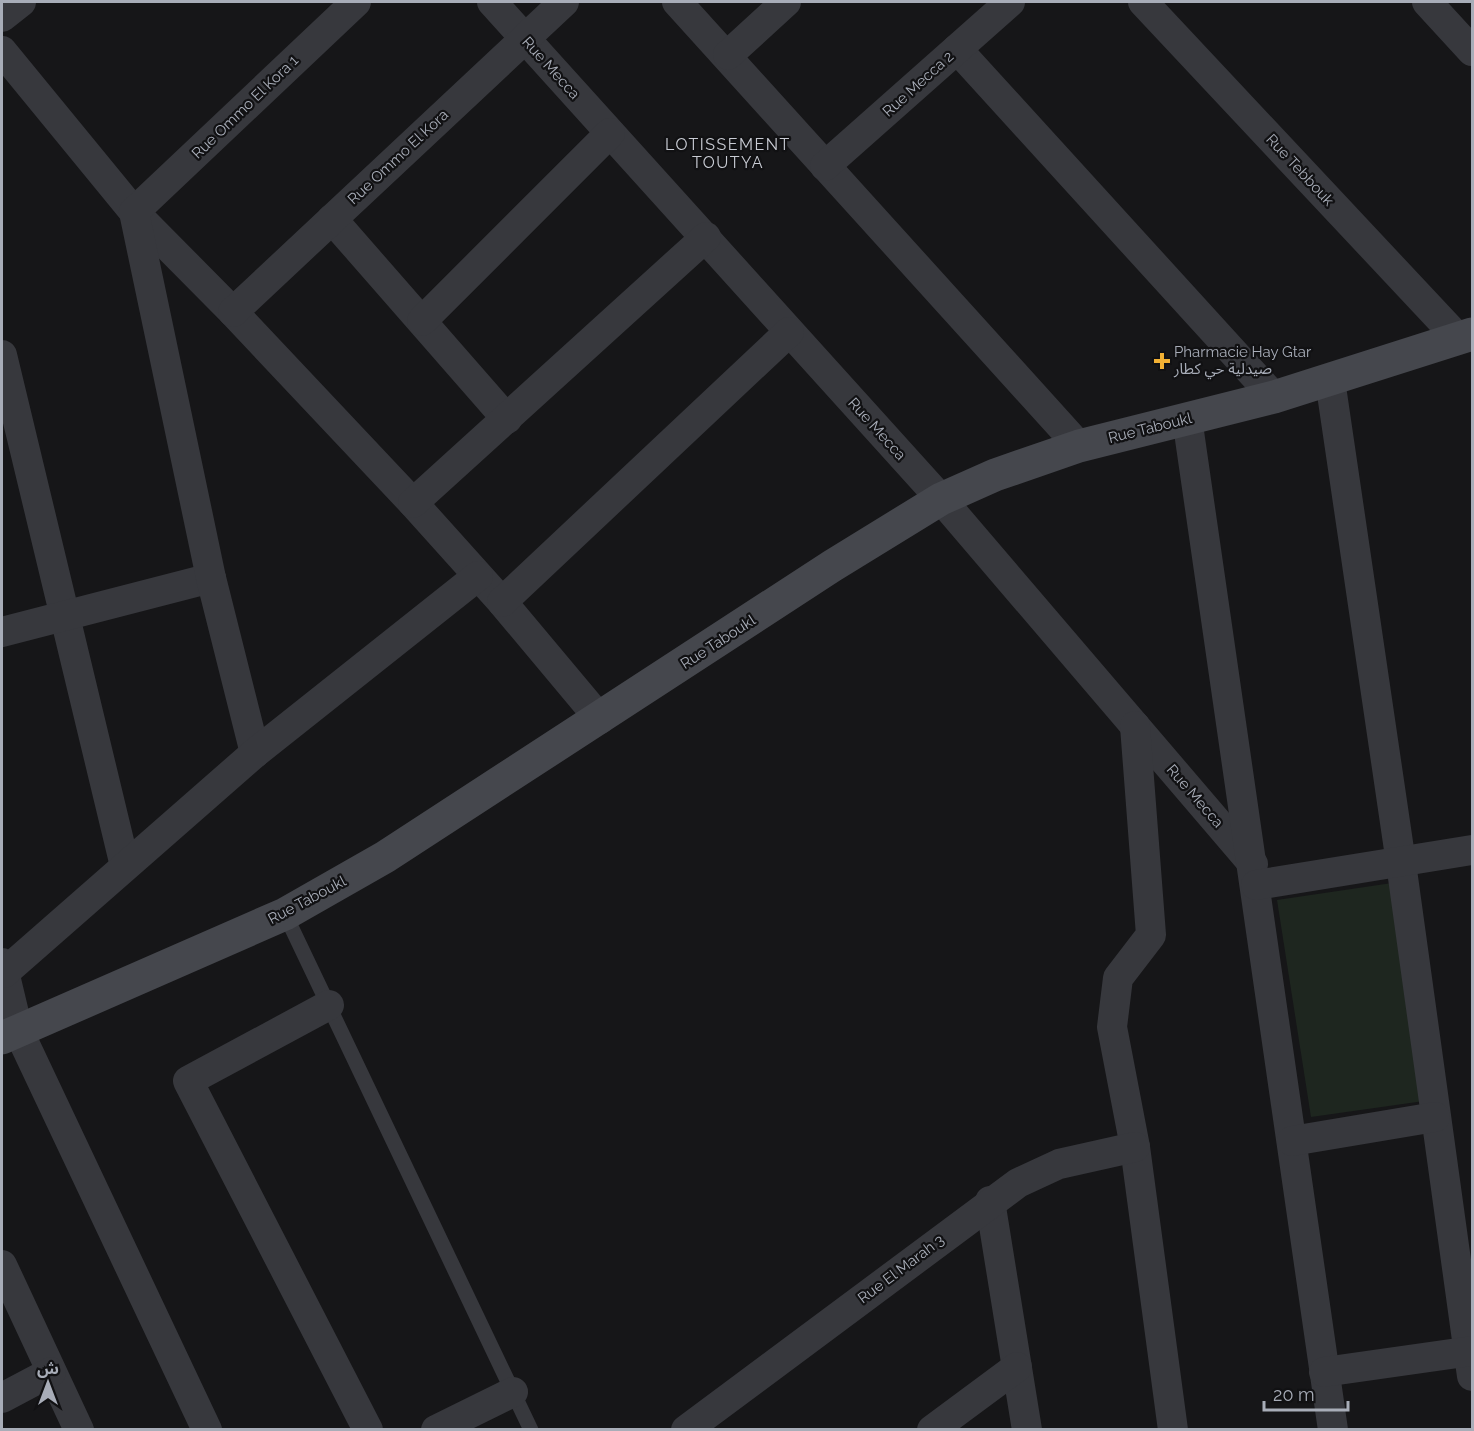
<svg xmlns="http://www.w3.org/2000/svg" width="1474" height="1431" font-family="Raleway,'Noto Sans Arabic',sans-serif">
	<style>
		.green { fill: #1e261f }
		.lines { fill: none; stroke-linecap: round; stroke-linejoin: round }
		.lane { stroke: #37383d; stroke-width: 15 }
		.street { stroke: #37383d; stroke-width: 30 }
		.secondary { stroke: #45474d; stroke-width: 33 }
		.poi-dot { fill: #f2b134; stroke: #111113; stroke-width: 2 }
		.labels { text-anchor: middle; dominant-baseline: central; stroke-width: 4.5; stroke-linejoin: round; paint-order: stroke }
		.street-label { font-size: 15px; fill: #a8adb8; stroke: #111113 }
		.poi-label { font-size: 15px; fill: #a8adb8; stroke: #111113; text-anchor: start }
		.neighbourhood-label { font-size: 16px; letter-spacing: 1.5px; fill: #c9ccd4; stroke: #111113 }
	</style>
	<rect width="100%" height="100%" fill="#161618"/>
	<polygon class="green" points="1392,883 1424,1101 1311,1117 1277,900"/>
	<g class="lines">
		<polyline class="lane" points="285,914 531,1430"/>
		<g class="street">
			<polyline points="492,2 941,499 1253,864"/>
			<polyline points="677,2 1079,446"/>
			<polyline points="1143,2 1458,338"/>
			<polyline points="1427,2 1472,51"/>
			<polyline points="2,17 21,2"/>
			<polyline points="957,49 1274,397"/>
			<polyline points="2,51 134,212 233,312 413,503 502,602 600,719"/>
			<polyline points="728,55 786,2"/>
			<polyline points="825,166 1010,2"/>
			<polyline points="332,219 507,419"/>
			<polyline points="233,312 564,2"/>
			<polyline points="422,321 610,133"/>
			<polyline points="2,355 125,866"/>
			<polyline points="1330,380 1401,863 1472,1376"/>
			<polyline points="1187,418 1333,1430"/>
			<polyline points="413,503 706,237"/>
			<polyline points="502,602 789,332"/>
			<polyline points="2,632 211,578"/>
			<polyline points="1135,726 1151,935 1118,978 1112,1027 1135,1147 1173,1430"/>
			<polyline points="255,753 211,578 134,212 356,2"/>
			<polyline points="1256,885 1472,850"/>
			<polyline points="2,963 18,1030 207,1430"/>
			<polyline points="4,973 255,753 478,576"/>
			<polyline points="329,1005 188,1081 368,1430"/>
			<polyline points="1292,1141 1435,1117"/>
			<polyline points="990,1201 1027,1430"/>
			<polyline points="2,1265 79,1430"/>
			<polyline points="1324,1372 1472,1351"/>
			<polyline points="2,1398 51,1372"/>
			<polyline points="436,1430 513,1392"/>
			<polyline points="686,1430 1018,1183 1059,1164 1135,1147"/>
			<polyline points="932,1430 1017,1367"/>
		</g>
		<polyline class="secondary" points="2,1038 285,914 385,857 832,566 941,499 995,475 1079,446 1274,397 1472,334"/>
	</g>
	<path class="poi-dot" d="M1159 352h6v6h6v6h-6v6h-6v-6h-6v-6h6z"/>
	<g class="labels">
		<g class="street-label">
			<text transform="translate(551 68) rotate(48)">Rue Mecca</text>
			<text transform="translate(918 84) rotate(-42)">Rue Mecca 2</text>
			<text transform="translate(245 107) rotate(-44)">Rue Ommo El Kora 1</text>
			<text transform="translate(398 157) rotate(-43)">Rue Ommo El Kora</text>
			<text transform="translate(1300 170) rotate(47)">Rue Tebbouk</text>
			<text transform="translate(1150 428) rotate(-14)">Rue Taboukl</text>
			<text transform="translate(877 429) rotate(48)">Rue Mecca</text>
			<text transform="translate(718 642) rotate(-33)">Rue Taboukl</text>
			<text transform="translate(1195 796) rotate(49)">Rue Mecca</text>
			<text transform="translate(307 900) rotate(-28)">Rue Taboukl</text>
			<text transform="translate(901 1269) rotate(-37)">Rue El Marah 3</text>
		</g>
		<g class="poi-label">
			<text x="1174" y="352">Pharmacie Hay Gtar<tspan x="1174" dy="17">صيدلية حي كطار</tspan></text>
		</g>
		<g class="neighbourhood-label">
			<text x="728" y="144">LOTISSEMENT<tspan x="728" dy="18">TOUTYA</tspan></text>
		</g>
	</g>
	<rect width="1474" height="1431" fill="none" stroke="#a8adb8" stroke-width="6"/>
	<g transform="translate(48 1383)" stroke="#111113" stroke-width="4.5" paint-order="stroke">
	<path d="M0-4.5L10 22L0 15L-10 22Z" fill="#a8adb8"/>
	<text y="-9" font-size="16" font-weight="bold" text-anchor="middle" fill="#a8adb8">ش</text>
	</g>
	<path d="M1264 1401v9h84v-9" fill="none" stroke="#a8adb8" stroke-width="3"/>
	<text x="1273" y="1401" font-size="18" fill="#a8adb8" stroke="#111113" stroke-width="4.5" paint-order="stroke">20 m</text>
</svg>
